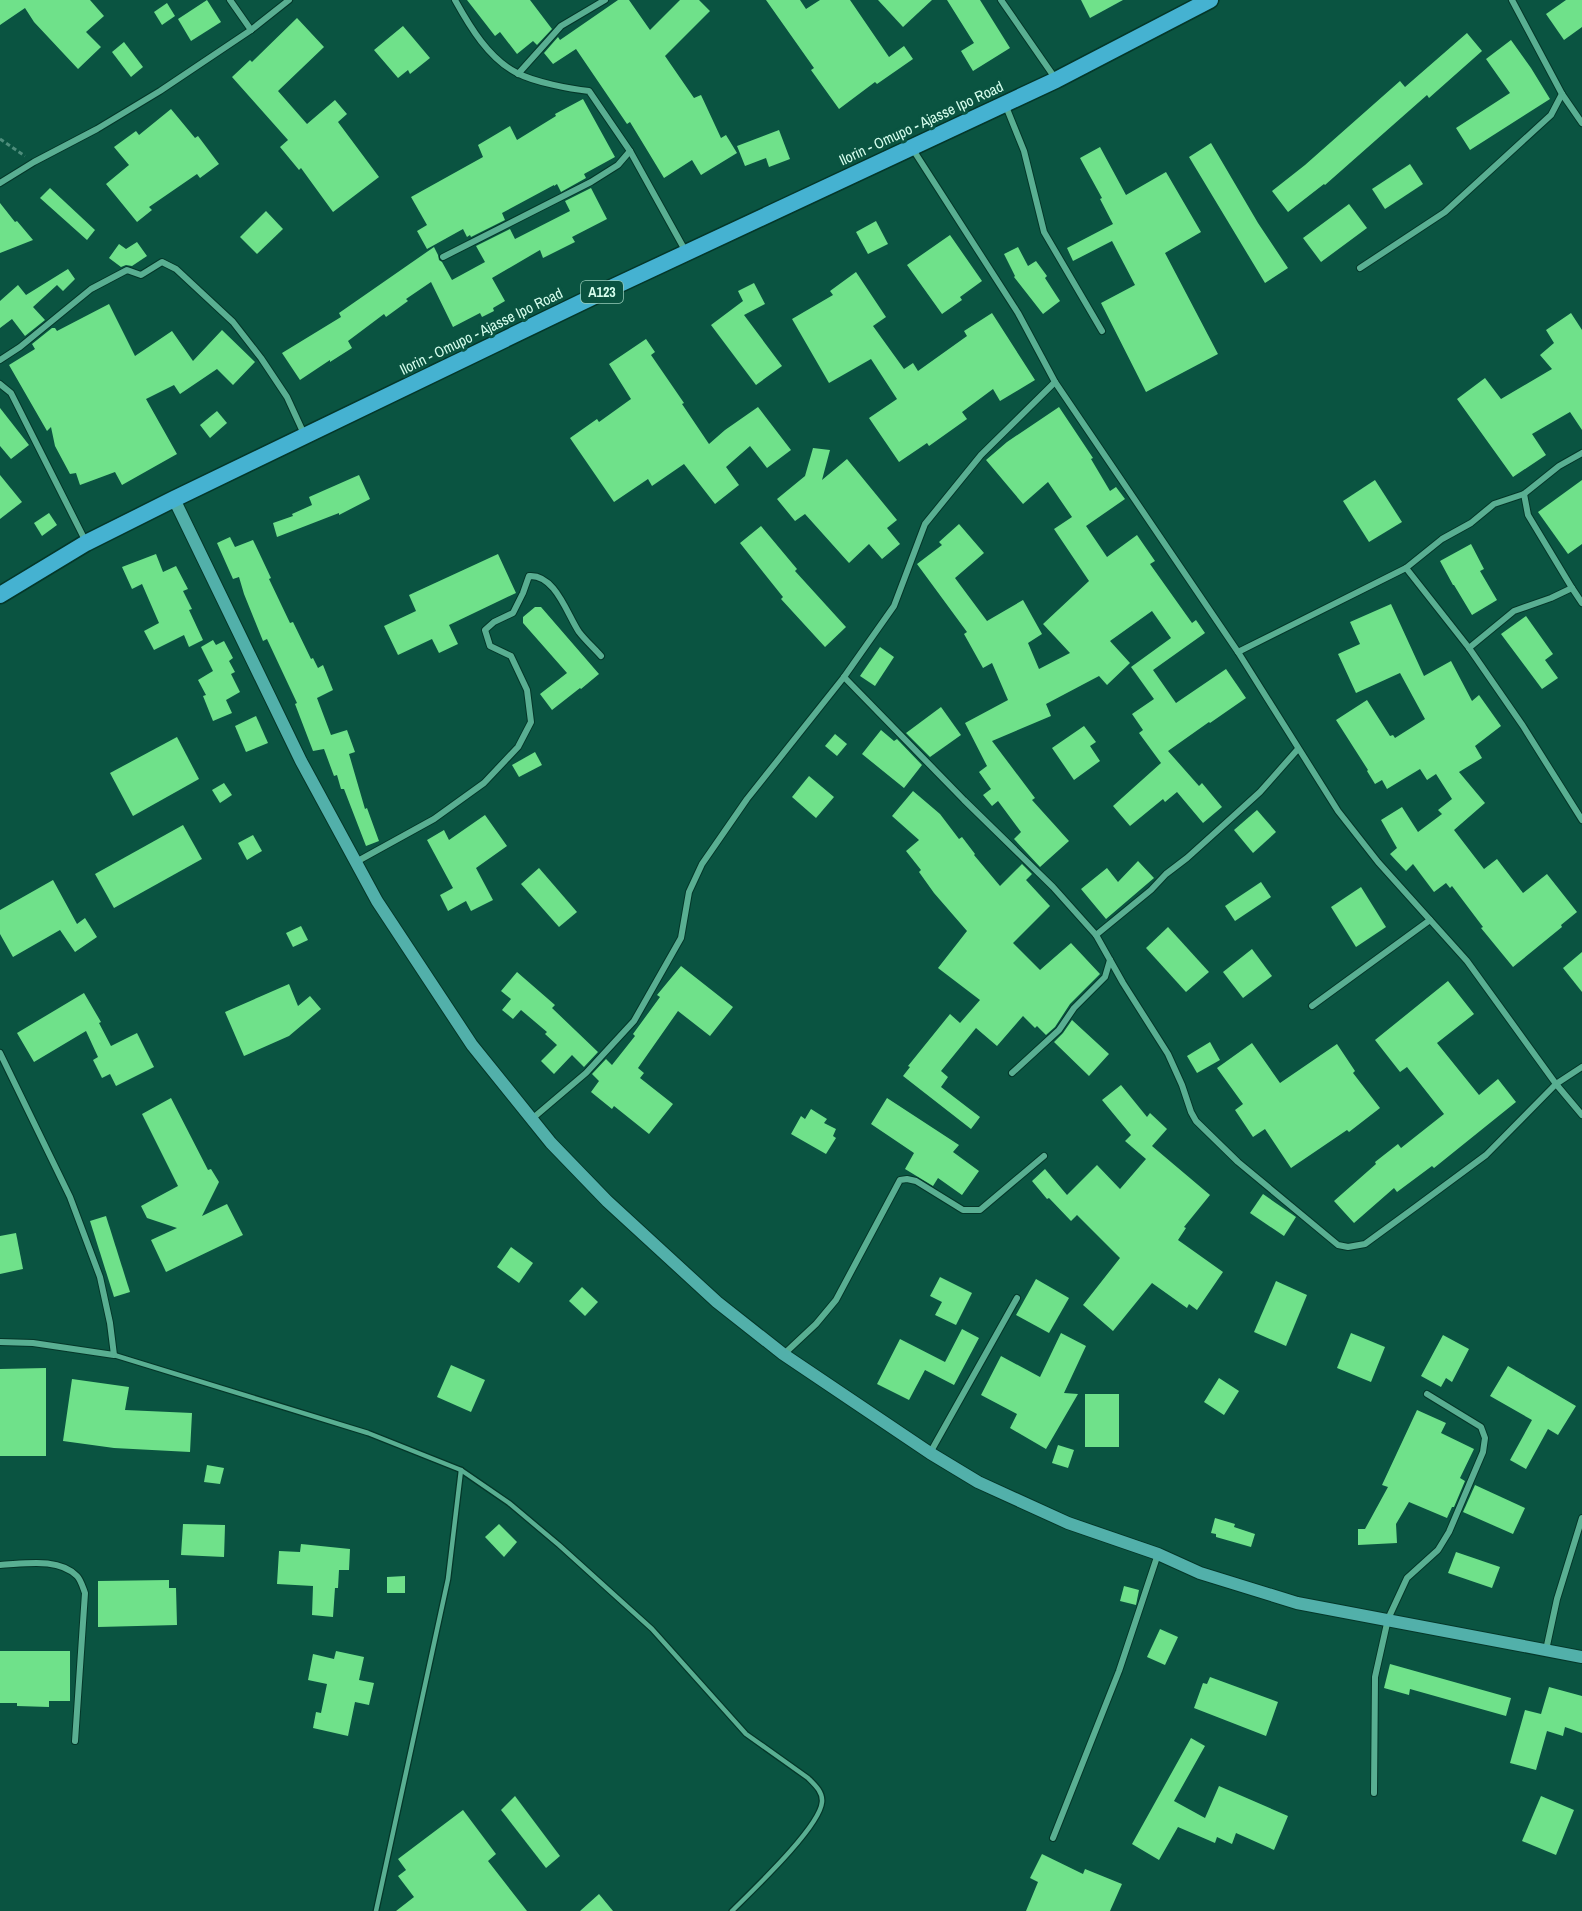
<svg xmlns="http://www.w3.org/2000/svg" width="1582" height="1911" font-family="'Archivo Narrow',sans-serif">
	<style>
		.building { fill: #6fe18a }
		.lines { fill: none; stroke-linecap: round; stroke-linejoin: round }
		.service-casing { stroke: #043729; stroke-width: 7 }
		.minor-casing { stroke: #043729; stroke-width: 8 }
		.secondary-casing { stroke: #043729; stroke-width: 14 }
		.trunk-casing { stroke: #043729; stroke-width: 19 }
		.path { stroke: #4e8d7b; stroke-width: 3; stroke-dasharray: 4.5 3; stroke-linecap: butt }
		.service { stroke: #59af92; stroke-width: 4.5 }
		.minor { stroke: #59af92; stroke-width: 6 }
		.secondary { stroke: #52b0aa; stroke-width: 12 }
		.trunk { stroke: #45b2d1; stroke-width: 16 }
		.labels { text-anchor: middle; dominant-baseline: central; stroke-width: 6; stroke-linejoin: round; paint-order: stroke }
		.shield { fill: #0a5441; stroke: #98cbb9; stroke-width: 1.5 }
		.shield-label { font-size: 14px; font-weight: bold; fill: #d5feed }
		.street-label { font-size: 15px; fill: #d5feed; stroke: #0a5441 }
	</style>
	<rect width="100%" height="100%" fill="#0a5441"/>
	<g class="building">
		<polygon points="0,0 90,0 104,16 86,32 101,47 78,69 34,22 25,8 0,25"/>
		<polygon points="207,0 221,22 191,41 178,19"/>
		<polygon points="467,0 530,0 552,29 537,45 533,41 517,54 500,32 495,36"/>
		<polygon points="618,0 629,0 650,30 680,0 699,0 710,11 665,56 694,98 701,95 721,138 726,135 737,153 701,175 692,160 664,178 630,122 627,124 576,49 553,64 544,53 558,37 560,40"/>
		<polygon points="766,0 800,0 806,9 820,0 850,0 889,57 904,46 913,59 877,84 875,82 839,109 811,70 814,68"/>
		<polygon points="878,0 932,0 903,27"/>
		<polygon points="947,0 980,0 1010,48 973,71 961,51 974,43"/>
		<polygon points="1081,0 1123,0 1090,18"/>
		<polygon points="1566,0 1582,0 1582,27 1564,40 1546,14"/>
		<polygon points="167,3 175,16 162,25 154,12"/>
		<polygon points="297,18 324,47 278,91 307,124 335,100 347,114 338,122 379,177 333,212 301,168 299,170 280,147 288,140 232,77 250,60 252,62"/>
		<polygon points="403,26 430,58 410,74 408,70 398,78 374,50"/>
		<polygon points="1467,33 1482,51 1429,98 1427,95 1325,185 1324,184 1288,212 1272,191 1305,165 1400,81 1405,87"/>
		<polygon points="1511,40 1531,68 1550,99 1470,150 1456,128 1510,93 1486,59"/>
		<polygon points="124,42 143,67 131,77 112,52"/>
		<polygon points="583,99 615,157 584,174 586,178 561,192 557,184 554,186 554,185 502,213 505,220 471,237 470,235 467,237 463,229 427,249 417,231 427,225 411,197 483,157 478,145 510,126 517,140 556,116 555,114"/>
		<polygon points="171,109 195,138 198,136 219,164 200,178 197,174 149,207 152,210 137,222 106,184 129,165 114,147 136,131 139,135"/>
		<polygon points="779,130 790,159 769,167 766,158 745,166 737,146"/>
		<polygon points="1211,143 1258,223 1288,268 1265,283 1189,157"/>
		<polygon points="1100,147 1126,195 1166,172 1201,232 1165,253 1218,354 1146,392 1101,303 1135,285 1112,241 1073,261 1067,248 1113,224 1100,199 1102,198 1080,158"/>
		<polygon points="1410,164 1423,184 1385,209 1372,189"/>
		<polygon points="50,188 95,230 87,240 40,198"/>
		<polygon points="591,188 607,219 572,237 575,242 543,258 540,250 492,278 505,301 493,308 494,311 482,317 480,313 453,327 431,282 406,299 408,301 386,317 384,314 348,341 352,348 330,362 330,360 300,380 282,353 341,317 339,313 434,247 438,255 439,260 442,262 452,280 485,262 476,246 510,229 515,239 570,211 565,201"/>
		<polygon points="0,203 15,222 17,221 33,240 0,253"/>
		<polygon points="1349,204 1367,228 1321,262 1303,238"/>
		<polygon points="266,211 283,229 257,254 240,237"/>
		<polygon points="876,221 888,244 868,254 856,232"/>
		<polygon points="950,235 982,281 960,297 962,300 942,314 907,265"/>
		<polygon points="137,242 147,256 132,266 126,265 121,267 109,258 119,244 126,249"/>
		<polygon points="1018,247 1028,266 1036,261 1047,276 1045,278 1060,301 1043,314 1014,277 1015,276 1004,254"/>
		<polygon points="68,269 75,279 63,291 57,285 33,307 45,320 25,336 12,319 0,328 0,301 18,285 26,295"/>
		<polygon points="856,272 886,317 873,326 904,369 913,363 918,371 967,336 964,331 992,313 1035,380 1000,401 993,389 962,412 967,419 929,446 927,443 899,462 869,418 897,399 871,359 829,383 792,319 833,295 830,291"/>
		<polygon points="754,283 765,304 744,315 782,366 756,385 711,325 743,301 738,291"/>
		<polygon points="109,304 135,356 172,331 193,361 222,330 255,362 233,385 217,369 180,394 174,385 146,399 177,454 122,485 115,472 80,485 76,473 70,474 55,446 51,427 47,431 9,365 35,349 32,344 52,328 55,328 57,331"/>
		<polygon points="1571,313 1582,330 1582,430 1570,412 1532,434 1546,455 1513,477 1457,399 1485,378 1501,399 1552,369 1540,355 1554,343 1546,330"/>
		<polygon points="646,339 655,352 651,355 684,403 682,404 709,444 725,430 758,407 791,450 767,468 750,446 726,467 739,485 715,504 684,464 652,486 648,479 614,502 570,438 597,419 599,422 631,399 609,364"/>
		<polygon points="1059,407 1093,458 1091,459 1110,491 1116,487 1125,499 1086,526 1107,557 1137,535 1155,561 1150,564 1192,623 1196,620 1205,633 1153,670 1176,703 1226,669 1246,698 1210,723 1209,722 1168,751 1199,786 1202,783 1222,807 1203,823 1177,792 1165,802 1163,799 1130,826 1113,806 1161,763 1139,733 1143,730 1132,714 1154,699 1131,667 1171,638 1152,611 1110,641 1130,663 1107,685 1099,676 1046,704 1051,716 992,741 1035,798 1032,800 1069,841 1040,867 1014,839 1021,832 998,801 992,806 983,795 991,789 979,772 987,766 965,723 1008,700 992,663 983,668 964,634 967,632 917,564 942,545 939,542 959,524 984,553 955,578 987,621 1023,600 1042,634 1028,643 1039,669 1070,653 1043,624 1089,581 1054,529 1072,517 1048,482 1023,504 986,460 1007,442"/>
		<polygon points="0,408 29,445 11,459 0,446"/>
		<polygon points="217,411 227,423 210,438 200,425"/>
		<polygon points="813,448 830,450 822,480 847,459 897,520 887,528 900,544 882,559 869,544 849,563 805,514 795,521 777,499 805,476"/>
		<polygon points="0,475 22,502 0,519"/>
		<polygon points="359,475 370,499 339,515 339,513 277,537 273,523 293,516 292,514 312,505 309,497"/>
		<polygon points="1375,480 1402,522 1369,542 1343,501"/>
		<polygon points="1582,480 1582,544 1568,554 1538,512"/>
		<polygon points="49,513 57,525 42,536 34,523"/>
		<polygon points="761,526 797,569 795,571 846,627 825,647 781,599 783,597 740,543"/>
		<polygon points="230,537 235,547 253,540 271,578 269,579 290,623 293,622 311,659 313,658 318,668 323,665 333,690 317,698 331,735 347,730 355,752 349,754 365,809 367,808 379,841 366,846 344,789 341,789 337,775 334,776 324,749 313,751 295,704 297,703 267,639 263,641 244,594 239,577 233,579 217,543"/>
		<polygon points="1471,544 1484,569 1480,571 1497,600 1472,615 1454,585 1453,585 1440,561"/>
		<polygon points="156,554 163,572 176,566 188,589 183,591 192,609 189,610 203,640 189,647 184,635 154,650 144,631 159,623 142,584 132,589 122,567"/>
		<polygon points="498,554 516,593 449,625 458,644 439,653 432,639 398,655 384,626 416,611 409,595"/>
		<polygon points="1391,604 1424,676 1451,661 1472,701 1479,695 1501,726 1475,746 1482,758 1459,772 1485,803 1454,830 1484,869 1497,859 1523,893 1547,874 1577,912 1561,925 1562,927 1513,967 1481,928 1483,927 1452,886 1450,888 1446,883 1434,892 1413,864 1406,871 1390,854 1397,848 1381,820 1402,807 1418,832 1442,814 1438,810 1452,799 1436,774 1427,780 1420,769 1387,789 1382,780 1375,784 1367,771 1368,770 1336,720 1367,700 1390,736 1393,735 1395,738 1425,719 1400,673 1356,693 1338,654 1360,644 1350,622"/>
		<polygon points="535,607 541,607 599,674 581,689 580,688 552,710 540,694 567,673 523,623 523,617"/>
		<polygon points="1526,616 1553,654 1545,660 1558,678 1542,689 1501,634"/>
		<polygon points="213,640 216,645 224,641 233,658 229,661 235,672 231,674 240,692 226,700 232,713 213,721 203,696 206,695 198,680 213,671 201,647"/>
		<polygon points="880,647 894,657 875,686 860,676"/>
		<polygon points="941,707 961,735 930,757 906,733"/>
		<polygon points="256,716 268,743 246,752 235,726"/>
		<polygon points="1084,726 1096,742 1090,746 1100,761 1074,780 1052,748"/>
		<polygon points="881,730 894,741 897,739 922,765 904,788 862,754"/>
		<polygon points="835,734 847,744 837,756 825,746"/>
		<polygon points="177,737 199,779 133,816 110,773"/>
		<polygon points="535,752 542,765 519,777 512,765"/>
		<polygon points="809,776 834,797 816,818 792,797"/>
		<polygon points="224,783 232,795 220,803 212,790"/>
		<polygon points="913,791 940,814 959,839 962,837 975,854 974,855 1000,886 1022,864 1032,874 1026,880 1050,906 1013,943 1040,970 1071,943 1100,974 1070,1004 1055,1027 1046,1035 1037,1026 1035,1028 1023,1016 997,1046 976,1028 941,1071 948,1077 941,1087 980,1117 971,1129 903,1076 910,1067 908,1066 950,1014 960,1023 980,1000 938,968 967,931 934,893 919,872 921,870 906,851 919,840 892,816"/>
		<polygon points="1257,810 1276,832 1253,853 1234,830"/>
		<polygon points="485,815 507,846 476,868 493,900 471,911 466,901 448,911 440,895 453,888 427,840 444,830 449,840"/>
		<polygon points="183,825 202,859 114,908 95,874"/>
		<polygon points="253,835 262,851 247,860 238,843"/>
		<polygon points="1138,861 1154,878 1106,919 1081,889 1107,868 1118,882"/>
		<polygon points="539,868 577,912 559,927 521,884"/>
		<polygon points="53,880 77,924 85,918 97,937 75,952 60,930 13,957 0,934 0,910"/>
		<polygon points="1261,882 1271,897 1235,921 1225,906"/>
		<polygon points="1361,887 1386,927 1356,947 1331,907"/>
		<polygon points="301,926 308,940 293,947 286,933"/>
		<polygon points="1168,927 1209,972 1186,992 1146,948"/>
		<polygon points="1252,949 1272,976 1243,998 1223,972"/>
		<polygon points="1582,952 1582,992 1563,968"/>
		<polygon points="681,966 733,1007 710,1036 678,1011 638,1068 644,1073 640,1078 673,1104 649,1134 614,1106 612,1109 591,1092 599,1081 592,1074 606,1059 612,1065 635,1036 633,1034 660,997 657,995"/>
		<polygon points="517,972 555,1005 552,1008 598,1052 584,1067 572,1055 554,1074 541,1061 557,1045 545,1034 547,1032 521,1010 513,1019 502,1010 511,999 501,991"/>
		<polygon points="1448,981 1474,1014 1437,1043 1479,1095 1498,1079 1516,1102 1434,1168 1432,1166 1397,1192 1394,1188 1354,1223 1334,1201 1376,1164 1375,1162 1398,1144 1401,1148 1444,1114 1407,1067 1400,1072 1375,1040"/>
		<polygon points="289,984 298,1006 310,996 321,1009 289,1036 244,1056 225,1012"/>
		<polygon points="84,993 101,1022 99,1023 111,1046 137,1033 154,1067 116,1086 110,1074 102,1078 93,1060 98,1057 86,1031 34,1062 17,1033"/>
		<polygon points="1072,1020 1109,1054 1089,1076 1054,1042 1063,1033"/>
		<polygon points="1210,1042 1220,1060 1197,1073 1187,1056"/>
		<polygon points="1252,1043 1280,1083 1337,1044 1355,1071 1353,1073 1380,1108 1349,1132 1347,1130 1291,1168 1265,1129 1253,1137 1235,1110 1243,1104 1217,1068"/>
		<polygon points="1121,1085 1147,1117 1150,1113 1167,1129 1152,1146 1210,1195 1184,1227 1186,1228 1178,1240 1223,1272 1197,1310 1189,1304 1187,1308 1152,1283 1113,1331 1083,1305 1120,1258 1077,1215 1071,1221 1049,1198 1047,1199 1032,1181 1045,1169 1067,1195 1097,1165 1120,1189 1146,1159 1125,1141 1131,1135 1102,1100"/>
		<polygon points="171,1098 208,1170 211,1169 219,1182 202,1216 227,1204 243,1235 166,1272 151,1240 177,1228 147,1218 141,1206 178,1186 142,1114"/>
		<polygon points="887,1098 959,1145 953,1152 979,1171 962,1195 938,1178 933,1186 905,1169 914,1153 871,1124"/>
		<polygon points="811,1109 827,1119 824,1123 836,1129 833,1136 836,1138 826,1154 791,1134 801,1116 805,1119"/>
		<polygon points="1263,1194 1296,1217 1284,1236 1250,1213"/>
		<polygon points="106,1216 130,1292 114,1297 90,1221"/>
		<polygon points="16,1233 23,1269 0,1274 0,1236"/>
		<polygon points="511,1247 533,1263 519,1283 497,1267"/>
		<polygon points="940,1277 972,1293 956,1325 935,1315 942,1302 930,1296"/>
		<polygon points="1036,1279 1069,1298 1049,1333 1016,1315"/>
		<polygon points="1276,1281 1307,1295 1286,1346 1254,1332"/>
		<polygon points="582,1287 598,1302 585,1316 569,1301"/>
		<polygon points="962,1329 979,1338 954,1385 925,1370 909,1400 877,1384 900,1339 945,1362"/>
		<polygon points="1061,1333 1086,1346 1064,1393 1078,1394 1046,1449 1010,1428 1017,1414 981,1395 1001,1356 1040,1377"/>
		<polygon points="1351,1333 1385,1347 1371,1382 1337,1368"/>
		<polygon points="1443,1335 1469,1349 1452,1382 1446,1378 1441,1387 1421,1376"/>
		<polygon points="451,1365 485,1380 471,1412 437,1397"/>
		<polygon points="1508,1366 1576,1406 1558,1435 1548,1429 1526,1469 1510,1460 1532,1420 1490,1396"/>
		<polygon points="46,1368 46,1456 0,1456 0,1369"/>
		<polygon points="1219,1378 1239,1391 1224,1415 1204,1402"/>
		<polygon points="72,1379 129,1387 125,1410 192,1413 190,1452 114,1448 63,1441"/>
		<rect x="1085" y="1394" width="34" height="53"/>
		<polygon points="1417,1410 1446,1423 1441,1433 1474,1449 1460,1478 1465,1481 1454,1507 1452,1507 1447,1518 1409,1502 1396,1524 1397,1543 1358,1545 1358,1529 1365,1529 1388,1487 1382,1485"/>
		<polygon points="1058,1445 1074,1450 1068,1468 1052,1463"/>
		<polygon points="207,1465 224,1468 220,1484 204,1482"/>
		<polygon points="1475,1485 1525,1508 1513,1534 1463,1512"/>
		<polygon points="1215,1518 1235,1524 1234,1527 1255,1534 1251,1547 1216,1537 1216,1534 1211,1533"/>
		<polygon points="183,1524 225,1525 224,1557 181,1555"/>
		<polygon points="499,1524 517,1542 504,1557 485,1537"/>
		<polygon points="301,1544 350,1549 349,1570 339,1570 338,1588 335,1588 333,1617 312,1615 313,1586 277,1584 279,1551 300,1552"/>
		<polygon points="1456,1552 1500,1567 1492,1588 1448,1573"/>
		<polygon points="405,1576 405,1593 387,1593 387,1577"/>
		<polygon points="169,1580 169,1588 176,1588 177,1625 98,1627 98,1581"/>
		<polygon points="1124,1586 1139,1590 1136,1605 1120,1601"/>
		<polygon points="1160,1629 1178,1637 1165,1665 1147,1657"/>
		<polygon points="0,1651 70,1651 70,1701 49,1701 49,1707 17,1706 17,1703 0,1703"/>
		<polygon points="336,1651 364,1657 359,1680 374,1683 369,1705 355,1702 348,1736 313,1728 316,1712 321,1713 327,1684 308,1680 313,1654 334,1659"/>
		<polygon points="1390,1664 1511,1698 1506,1716 1410,1689 1409,1695 1384,1688"/>
		<polygon points="1210,1677 1278,1702 1266,1736 1194,1708 1203,1683 1207,1684"/>
		<polygon points="1549,1687 1582,1696 1582,1733 1565,1727 1563,1736 1547,1731 1536,1770 1510,1763 1525,1710 1541,1714"/>
		<polygon points="1191,1738 1205,1746 1174,1801 1205,1818 1219,1786 1288,1816 1274,1850 1236,1833 1232,1844 1217,1837 1215,1843 1178,1827 1159,1860 1132,1844"/>
		<polygon points="515,1796 560,1856 546,1868 501,1810"/>
		<polygon points="1541,1796 1574,1810 1556,1855 1522,1841"/>
		<polygon points="463,1810 496,1854 488,1861 527,1911 396,1911 414,1897 398,1876 406,1870 398,1859"/>
		<polygon points="1042,1854 1083,1874 1085,1869 1122,1884 1110,1911 1026,1911 1038,1882 1030,1878"/>
		<polygon points="599,1894 613,1911 580,1911"/>
	</g>
	<g class="lines">
		<g class="service-casing">
			<g id="service">
				<path d="M114 1355 368 1433 461 1470 509 1503 559 1545 652 1629 746 1734 808 1778C815 1785 823 1792 822 1802 820 1827 752 1891 732 1911"/>
				<polyline points="376,1911 448,1579 461,1470"/>
			</g>
		</g>
		<g class="minor-casing">
			<g id="minor">
				<polyline points="230,0 251,30"/>
				<path d="M455 0C470 27 489 59 517 73 534 82 570 89 589 91L630 151 686 252"/>
				<polyline points="1001,0 1055,78"/>
				<polyline points="1512,0 1562,94 1582,123"/>
				<polyline points="518,74 561,26 605,0"/>
				<polyline points="1005,104 1024,151 1044,232 1102,331"/>
				<polyline points="912,148 1018,313 1055,382 1238,652 1338,811 1378,862 1467,961 1556,1084 1582,1115"/>
				<polyline points="0,183 34,162 97,129 160,91 251,30 289,0"/>
				<polyline points="443,257 591,182 618,165 630,151"/>
				<polyline points="1360,268 1445,212 1551,115 1562,94"/>
				<polyline points="0,360 20,347 91,289 127,270 141,275 162,262 176,269 233,322 261,358 287,397 304,434"/>
				<polyline points="0,384 11,393 86,542"/>
				<polyline points="1406,568 1469,648 1523,726 1582,820"/>
				<polyline points="1572,588 1582,603"/>
				<polyline points="1469,648 1514,611 1551,598 1572,588 1528,515 1524,494"/>
				<polyline points="1238,652 1406,568 1442,539 1471,523 1494,504 1524,494 1559,466 1582,453"/>
				<polyline points="844,677 964,800 1053,887 1096,935 1123,983 1168,1054 1182,1085 1191,1112 1196,1121 1238,1162 1338,1245 1348,1247 1365,1244 1417,1206 1486,1155 1556,1084 1582,1067"/>
				<path d="M356 862 434 819 484 783 518 747 531 722 527 690 511 656 490 646 485 630 494 622 513 613 523 593 529 576C555 574 567 614 579 632 585 640 594 648 601 656"/>
				<polyline points="1096,935 1151,890 1166,874 1187,858 1227,822 1260,792 1298,749"/>
				<polyline points="1312,1006 1430,920"/>
				<polyline points="0,1053 70,1197 100,1277 110,1323 114,1355 33,1343 0,1342"/>
				<polyline points="1012,1073 1059,1030 1074,1008 1105,977 1110,960"/>
				<polyline points="533,1118 586,1073 634,1021 681,938 689,892 702,864 747,799 844,677 894,606 925,524 981,455 1055,382"/>
				<polyline points="784,1354 816,1324 836,1300 900,1180 907,1179 916,1181 963,1210 980,1210 1044,1156"/>
				<polyline points="930,1453 1017,1298"/>
				<path d="M0 1565C24 1564 58 1557 77 1576 81 1580 83 1588 85 1593L75 1741"/>
				<polyline points="1546,1650 1557,1599 1582,1518"/>
				<polyline points="1374,1793 1375,1677 1388,1619 1407,1578 1438,1550 1449,1532 1483,1452 1485,1438 1481,1427 1427,1394"/>
				<polyline points="1053,1838 1119,1671 1158,1554"/>
			</g>
		</g>
		<g class="secondary-casing">
			<polyline id="secondary" points="174,499 301,761 377,901 472,1045 551,1143 607,1201 717,1302 783,1354 930,1453 978,1482 1068,1523 1158,1554 1200,1573 1297,1603 1582,1657"/>
		</g>
		<g class="trunk-casing">
			<polyline id="trunk" points="0,595 86,543 174,499 611,288 1056,80 1210,0"/>
		</g>
		<polyline class="path" points="0,139 25,156"/>
		<use href="#service" class="service"/>
		<use href="#minor" class="minor"/>
		<use href="#secondary" class="secondary"/>
		<use href="#trunk" class="trunk"/>
	</g>
	<g class="labels">
		<rect class="shield" x="581" y="281" width="42" height="22" rx="4.5"/>
		<g class="shield-label">
			<text x="602" y="292">A123</text>
		</g>
		<g class="street-label">
			<text transform="translate(921 123) rotate(-25)">Ilorin - Omupo - Ajasse Ipo Road</text>
			<text transform="translate(481 331) rotate(-26)">Ilorin - Omupo - Ajasse Ipo Road</text>
		</g>
	</g>
</svg>
